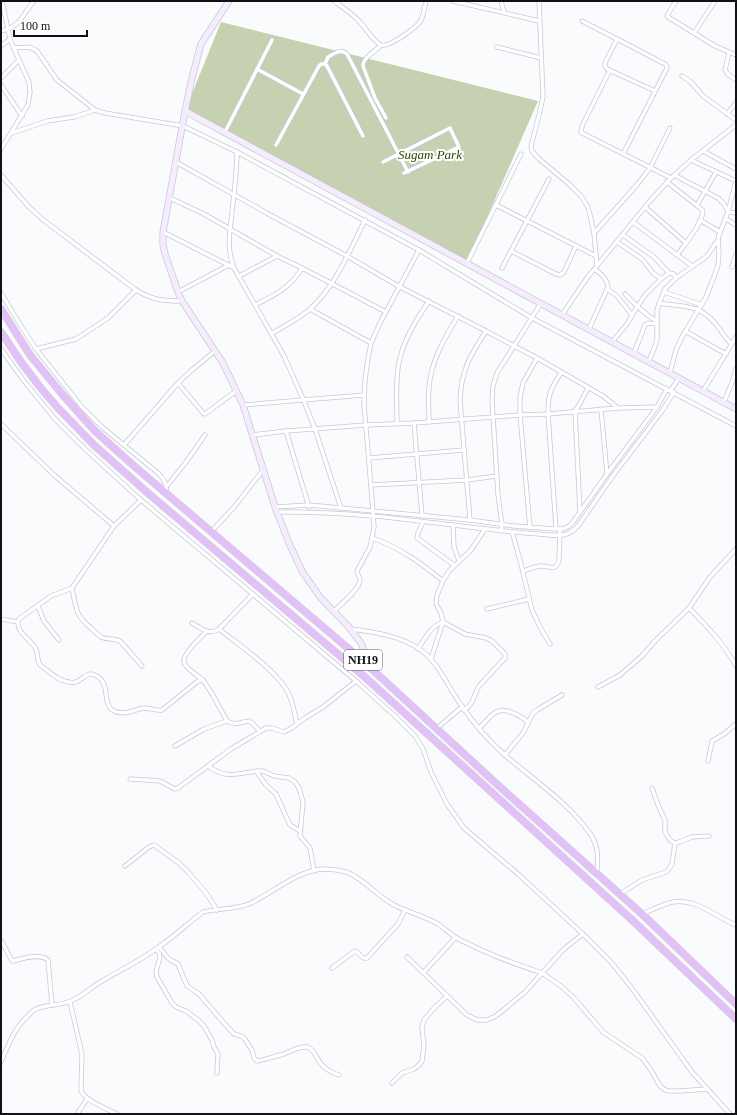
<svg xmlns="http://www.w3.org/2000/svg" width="737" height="1115" font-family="Georgia,serif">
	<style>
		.green { fill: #c5d1b1 }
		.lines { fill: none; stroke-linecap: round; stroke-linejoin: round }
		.street-casing { stroke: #c6cad4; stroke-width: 5 }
		.secondary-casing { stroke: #c6cad4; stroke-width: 7 }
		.highway-casing { stroke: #d4d4d5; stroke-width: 8 }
		.street { stroke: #fff; stroke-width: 3.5 }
		.secondary { stroke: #f6ecfd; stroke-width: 5.5 }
		.highway { stroke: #e2c0f8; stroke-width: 7 }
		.labels { text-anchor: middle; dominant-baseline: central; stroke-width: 4; stroke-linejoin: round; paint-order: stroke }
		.shield { fill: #fff; stroke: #58585b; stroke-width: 1 }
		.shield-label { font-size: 12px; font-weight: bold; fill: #101115 }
		.park-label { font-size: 13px; font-style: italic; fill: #344503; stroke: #fff }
	</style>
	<rect width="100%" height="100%" fill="#fafbfd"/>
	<polygon class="green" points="221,22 538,101 467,263 185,111"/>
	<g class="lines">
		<g class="street-casing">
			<g id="street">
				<path d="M334 1C342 7 351 13 358 20 364 26 375 43 381 45 389 48 415 28 420 22 424 16 424 8 426 1"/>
				<polyline points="453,1 539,21"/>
				<polyline points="501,1 504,12"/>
				<polyline points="539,1 543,97 539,115 531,146 532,151 538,158 569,184 581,196 588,207 591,219 594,233 597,266"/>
				<polyline points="676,1 668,14 667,16 668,17 715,46 736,55"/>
				<polyline points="582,21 617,39"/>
				<path d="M1 31C21 27 22 15 34 1"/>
				<polyline points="694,33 715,1"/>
				<path d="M381 45C375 52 363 57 363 66L375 98 386 118"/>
				<polyline points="1,46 10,39"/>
				<polyline points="497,47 541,58"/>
				<path d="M14 48C23 48 30 45 37 51L57 80 95 110 105 113 183 126 237 152 419 250 532 318 736 426"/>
				<polyline points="729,53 725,70 728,74 736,80"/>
				<path d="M325 64 328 57C334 54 341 48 347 54L408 172"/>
				<polyline points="257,69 303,94"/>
				<polyline points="610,70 582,126 581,132 584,134 671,178"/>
				<polyline points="682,76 691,82 703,96 736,120"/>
				<polyline points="1,78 19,60"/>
				<polyline points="1,85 22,116"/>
				<polyline points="727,114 736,103"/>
				<polyline points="225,132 272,40"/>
				<polyline points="12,133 47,121 74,117 95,110"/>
				<polyline points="276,145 319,66 321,64 325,64 327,66 363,136"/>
				<polyline points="1,149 28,105 30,92 29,82 19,60 10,39 2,1"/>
				<polyline points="703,151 736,169"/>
				<path d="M237 152C237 172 234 192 232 212 230 233 226 247 234 268L284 356 304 401 315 429 341 508"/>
				<polyline points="623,154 666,70 667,66 665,64 617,39 605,63 605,66 607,69 655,91"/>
				<polyline points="691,160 736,181"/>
				<polyline points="176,162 272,216 347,256 400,287 486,331 537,358 603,396 618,408"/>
				<polyline points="383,162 450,128 459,147 404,173"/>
				<path d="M1 175 28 206 42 219 136 290C153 300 162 301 182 301"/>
				<polyline points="674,175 718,198 724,204 728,212 736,213"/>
				<path d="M667 182 700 208 703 211C702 224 685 244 677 255"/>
				<polyline points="170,198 204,214 277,256 302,268 386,312"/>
				<polyline points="496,205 596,256"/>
				<polyline points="697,205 716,172"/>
				<polyline points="645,207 686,243"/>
				<polyline points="726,219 736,225"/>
				<polyline points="700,220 720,232"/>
				<polyline points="633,222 692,266"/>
				<polyline points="163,232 234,268"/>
				<polyline points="594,233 636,186 650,168 670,128"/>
				<polyline points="623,235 654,257 669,273"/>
				<polyline points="617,242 642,259 653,273 661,279"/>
				<polyline points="511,251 556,274 560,275 564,272 576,246"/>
				<polyline points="467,263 521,154"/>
				<polyline points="732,267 736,254"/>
				<polyline points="502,268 549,179"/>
				<polyline points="239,276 277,256"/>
				<polyline points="607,289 617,296 632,315"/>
				<polyline points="178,292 229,265"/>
				<polyline points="664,292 702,305"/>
				<path d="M1 293 21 326 36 349 82 407 102 427 158 473C164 479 167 484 166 492"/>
				<path d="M625 294C635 305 644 313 656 321"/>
				<path d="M659 303C681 307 697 303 714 322 721 329 724 338 732 344"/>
				<path d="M255 305C275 295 290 288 302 268"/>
				<polyline points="310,309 371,343"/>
				<polyline points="562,315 587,278 649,202 671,178 691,160 736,125"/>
				<path d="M589 329 608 287C607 279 601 274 595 269"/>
				<polyline points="685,331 726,354"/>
				<path d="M271 334C284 326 299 319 310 309 335 287 350 250 365 220"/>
				<polyline points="612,342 627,324 637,307 646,294 661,279 669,273 674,274 676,278"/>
				<polyline points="1,349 24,381 55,419 86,450 141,500 356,681 396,717 415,736 423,749 431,772 447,804 464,828 518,874 583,934 611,962 631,987 692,1072 730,1114"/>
				<polyline points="36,349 76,339 108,318 136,290"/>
				<polyline points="634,353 645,325 648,323 657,324"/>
				<polyline points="649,361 655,346 657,339 657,310 660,301 665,289 676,278 707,256 718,240"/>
				<polyline points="670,373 676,350 682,337 706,297 715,274 718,265 719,253 718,240 719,235 728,212 736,181"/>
				<polyline points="178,383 203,413 205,414 236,391"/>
				<polyline points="671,390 679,378"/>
				<polyline points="703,391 736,337"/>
				<polyline points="724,402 733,380 736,368"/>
				<polyline points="243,405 364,395"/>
				<polyline points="601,409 607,474"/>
				<path d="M429 422C429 410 428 399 429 387 431 361 444 339 458 316"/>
				<path d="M397 423C397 403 395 382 399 362 404 339 416 320 429 301"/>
				<polyline points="414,423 422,516"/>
				<polyline points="1,424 54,475 114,526"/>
				<polyline points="286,431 309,507"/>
				<polyline points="253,435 286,431 366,425 414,423 520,415 548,414 618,408 657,407"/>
				<polyline points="124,445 178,383 192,370 215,351"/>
				<polyline points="369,458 464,450"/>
				<polyline points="371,485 467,480 497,476"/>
				<polyline points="167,486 186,462 205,435"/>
				<path d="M141 500 114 526 72 588 51 596 19 619C14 632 31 639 36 649 38 655 37 660 40 665 50 672 62 685 76 682 83 680 86 671 95 675 115 684 96 712 123 713 130 713 137 709 144 708 150 708 156 711 162 710L198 681 203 680 211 692 227 721C235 726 241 722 249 721L252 723 260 731"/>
				<polyline points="275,507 309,505 373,511 470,520 514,526 556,529 563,529 569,526 573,522 607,474 657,407 667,389"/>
				<polyline points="580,511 575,411 579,405 588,388"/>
				<path d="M277 512C341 511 406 519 469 527 492 529 515 533 539 534 547 535 555 536 563 535 570 534 574 530 578 526L612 477 662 411 674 392"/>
				<path d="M470 520 460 401C461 370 470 356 486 331"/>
				<polyline points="423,522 418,533 417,538 454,565"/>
				<polyline points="453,525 454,547 459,561"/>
				<polyline points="530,528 520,415 520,397 523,383 537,358"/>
				<path d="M556 529 548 414C548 395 550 389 561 373"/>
				<polyline points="501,531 502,525 498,495 492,400 493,386 497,373 541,303"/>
				<polyline points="211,532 235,506 263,470"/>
				<polyline points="512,532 520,560 532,610 541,629 550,644"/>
				<path d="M372 538C399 547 421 563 443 581"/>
				<path d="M523 571C528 569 534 567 540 566 548 565 556 573 559 560L560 529"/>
				<path d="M72 588C76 608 75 615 92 629 95 632 98 635 101 637 107 640 114 638 120 641L142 666"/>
				<polyline points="38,606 44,621 59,640"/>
				<path d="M689 608C707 626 724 644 736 666"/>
				<polyline points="487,609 529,599"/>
				<path d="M334 611C340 605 360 589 360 580 360 577 357 574 357 571L370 547 372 538 374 527 373 511 364 404 365 380 368 359 371 343 380 323 419 250"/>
				<polyline points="1,619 18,622"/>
				<path d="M192 623C201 628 209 636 219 629L253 594"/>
				<path d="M219 629C240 646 277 670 289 694 293 704 295 714 297 724"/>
				<path d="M351 629C375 632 401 636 421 650 440 664 448 688 462 706 474 724 490 742 506 756 534 780 570 804 591 835 599 847 598 860 597 873"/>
				<path d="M418 649C425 638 431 626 443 622L465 634 486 638 492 641 505 654V658L479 686C473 696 475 703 464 710"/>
				<polyline points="431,659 443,622 441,613 436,604 437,595 443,581 449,571 471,550 485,529"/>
				<path d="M203 680C198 676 185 668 184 662 182 654 201 637 206 632"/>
				<polyline points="598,687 620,675 642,656 654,642 689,608 710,577 736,549"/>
				<path d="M479 728C484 724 488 718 493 714 504 705 519 715 528 722"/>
				<polyline points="436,729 462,707"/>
				<polyline points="175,746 204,729 227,721"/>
				<polyline points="505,755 523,733 533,713 537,710 562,695"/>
				<polyline points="708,761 712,741 724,734 736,724"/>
				<path d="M208 766C227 780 237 773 258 771H263L274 776 289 778 295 782 299 788 303 802 300 836 310 848 314 871"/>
				<polyline points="256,771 266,785 276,794 290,825 300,831"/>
				<polyline points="130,779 160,781 175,789 178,788 231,749 266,728 272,728 284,732 290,729 305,718 323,707 356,681"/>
				<polyline points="652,788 658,805 665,820 665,832 668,837 671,841 675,843 679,842 692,837 709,836"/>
				<polyline points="125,866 149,847 154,845 179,863 189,873 206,893 217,910"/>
				<polyline points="620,894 642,880 666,872 669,869 672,864 675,843"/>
				<path d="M642 914C652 910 663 904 673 902 697 898 715 917 736 925"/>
				<path d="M1 940 11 959 13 961C23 958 40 953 48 960L52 1005"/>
				<path d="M159 947 169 959 178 964 187 986 199 994 223 1022 234 1034 241 1036 244 1038 252 1050 254 1058 257 1061C265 1060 275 1056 284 1054 291 1051 299 1046 307 1047 315 1049 317 1061 323 1066 327 1070 333 1073 339 1075"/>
				<polyline points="156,949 159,953 160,958 156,971 157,977 172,1003 176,1007 186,1011 198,1020 204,1026 212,1040 214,1047 218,1054 217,1073"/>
				<polyline points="407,957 467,1015 477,1020 487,1020 496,1016 525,992 542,973 561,986 574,998 603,1032 642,1058 651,1070 660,1086 665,1090 670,1091 680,1091 707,1089"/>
				<path d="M332 968 355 951C360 952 361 960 367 958L398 924 405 910"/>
				<polyline points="423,973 456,937"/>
				<path d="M70 1002 82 1054 81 1091C86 1101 107 1109 117 1114"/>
				<path d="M1 1062C8 1046 15 1026 29 1015 31 1013 33 1010 36 1009 49 1003 63 1007 77 998 86 993 93 986 102 981 122 969 142 960 160 946 175 936 188 923 203 912 219 908 236 910 251 903 274 892 295 872 322 869 329 869 339 870 346 872 362 877 377 896 394 905 408 912 424 916 438 924 444 928 449 933 455 937 460 940 466 943 471 945 494 957 518 965 542 973L564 949 583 934"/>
				<polyline points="392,1083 402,1073 414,1069 419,1065 422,1061 424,1045 422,1028 424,1020 435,1007 447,996"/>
				<polyline points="77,1114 87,1099"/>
			</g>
		</g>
		<g class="secondary-casing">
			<g id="secondary">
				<polyline points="229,1 201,44 192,78 185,111 163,232 163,245 165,254 178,292 182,301 223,363 243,405 275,507 289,543 302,571 320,597 348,626 361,643 363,648 363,661"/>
				<polyline points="185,111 736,409"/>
			</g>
		</g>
		<g class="highway-casing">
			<g id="highway">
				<polyline points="1,309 30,355 62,394 95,431 134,466 363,661 500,787 642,914 736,1004"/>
				<polyline points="1,332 21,362 40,387 57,407 95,446 149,494 366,678 631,919 736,1019"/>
			</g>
		</g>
		<use href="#street" class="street"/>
		<use href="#secondary" class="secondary"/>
		<use href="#highway" class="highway"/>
	</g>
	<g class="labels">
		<rect class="shield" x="344" y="650" width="38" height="20" rx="3"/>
		<g class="shield-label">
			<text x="363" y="660">NH19</text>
		</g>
		<g class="park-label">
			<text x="430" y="154">Sugam Park</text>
		</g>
	</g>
	<rect width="737" height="1115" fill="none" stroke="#101115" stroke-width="4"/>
	<path d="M14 30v6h73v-6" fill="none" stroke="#101115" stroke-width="2"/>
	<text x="20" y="30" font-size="12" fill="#101115" stroke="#ffffff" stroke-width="3" paint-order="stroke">100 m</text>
</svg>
